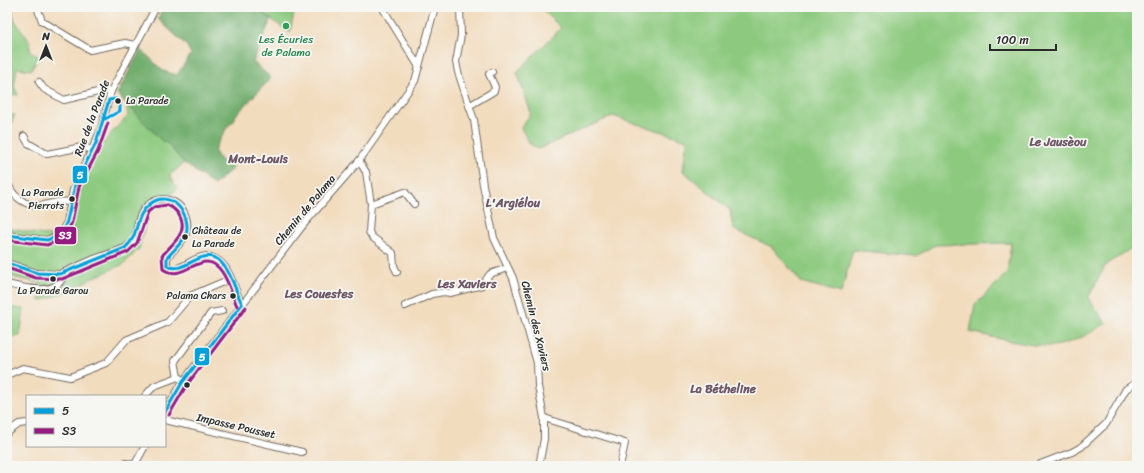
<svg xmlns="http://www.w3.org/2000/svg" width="1144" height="473" font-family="Sriracha,sans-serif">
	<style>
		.green { fill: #8dca7f; stroke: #5c7a55 }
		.forest { fill: #72ae6e; stroke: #4e6c4c }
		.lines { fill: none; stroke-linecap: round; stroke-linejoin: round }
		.minor-casing { stroke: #71695e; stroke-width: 8 }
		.minor { stroke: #fff; stroke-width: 6 }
		.bus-1-casing { stroke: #f6f6f2; stroke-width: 6 }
		.bus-2-casing { stroke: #f6f6f2; stroke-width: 6 }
		.bus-1 { stroke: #04a0da; stroke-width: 3 }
		.bus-2 { stroke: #951b81; stroke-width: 3 }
		.leisure-dot { fill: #2e9e5b; stroke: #f6f6f2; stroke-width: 1.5 }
		.bus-dot { fill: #2b2b2b; stroke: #f6f6f2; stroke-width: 1.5 }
		.labels { text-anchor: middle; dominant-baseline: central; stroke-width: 3.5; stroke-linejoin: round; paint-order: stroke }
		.bus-label { font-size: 10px; fill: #2b2b2b; stroke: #f6f6f2; text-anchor: start }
		.leisure-label { font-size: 11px; fill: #27864d; stroke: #f6f6f2 }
		.street-label { font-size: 11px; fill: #2b2b2b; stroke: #f6f6f2 }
		.neighbourhood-label { font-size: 12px; font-weight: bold; fill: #6e5766; stroke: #f6f6f2 }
		.line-badge { stroke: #f6f6f2; stroke-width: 1.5 }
		.badge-label { font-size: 11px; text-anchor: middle; font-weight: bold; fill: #fff }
	</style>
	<rect width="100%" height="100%" fill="#f6f6f2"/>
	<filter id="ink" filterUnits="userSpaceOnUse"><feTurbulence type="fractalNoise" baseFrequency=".025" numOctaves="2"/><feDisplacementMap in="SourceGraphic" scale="8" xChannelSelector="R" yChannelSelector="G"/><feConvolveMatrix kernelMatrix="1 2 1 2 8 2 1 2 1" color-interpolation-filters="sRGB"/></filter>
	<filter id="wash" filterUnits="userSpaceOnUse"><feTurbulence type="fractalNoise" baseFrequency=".012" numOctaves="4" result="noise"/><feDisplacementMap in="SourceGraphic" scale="16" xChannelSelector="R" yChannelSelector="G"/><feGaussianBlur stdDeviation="0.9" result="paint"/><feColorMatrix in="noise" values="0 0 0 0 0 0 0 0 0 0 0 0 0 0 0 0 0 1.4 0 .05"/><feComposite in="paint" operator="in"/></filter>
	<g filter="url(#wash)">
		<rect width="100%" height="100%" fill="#f2dcbe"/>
		<g class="green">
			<polygon points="7,7 12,7 15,21 30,42 30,51 39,57 31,70 17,68 14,86 18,95 7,94"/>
			<polygon points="255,7 295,7 290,33"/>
			<path d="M540 7H1137V244L1105 266 1088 298 1106 323C1091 333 1077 341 1059 345 1040 350 990 336 970 332L975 305 1007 273 1011 243 935 245 916 256 853 250 841 293 801 282 772 247 733 229 730 210 683 171 687 140 613 116 538 149 530 144 521 128 531 113 517 72 561 28Z"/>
			<path d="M130 106 162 141H166L184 163 170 175 177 189 153 209 147 217 139 249 124 264 92 278 69 291 40 301V283L7 276V228L50 236H62C74 219 71 201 79 183 90 158 108 135 128 116L127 108Z"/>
			<polygon points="7,114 15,115 7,133"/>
			<polygon points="7,307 24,309 20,336 7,339"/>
		</g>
		<polygon class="forest" points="163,7 255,7 271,19 253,62 271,78 236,115 234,121 228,126 214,150 220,160 234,167 214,185 184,163 167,143 162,141 117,94 141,49 163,71 177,75 191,54 187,46 158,19"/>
	</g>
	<g filter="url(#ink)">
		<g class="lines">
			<g class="minor-casing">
				<g id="minor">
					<polyline points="37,7 42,21 90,50 125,43 135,45"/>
					<polyline points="382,7 419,67"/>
					<polyline points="460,7 461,35 456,62 458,72 474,120 483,185 494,238 513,278 537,363 538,386 544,418 544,439 539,466"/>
					<polyline points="39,82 44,89 64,100 102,91 111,91"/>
					<polyline points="469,106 494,91 495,87 489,74 492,72"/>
					<polyline points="24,136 28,143 47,154 82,147 93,150"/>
					<polyline points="359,161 366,172 371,204 369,232 372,237 393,253 394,266 397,272"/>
					<path d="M9 186C13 194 16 197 24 202 42 212 52 198 70 202"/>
					<polyline points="371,204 405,192 414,204"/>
					<polyline points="7,235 46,240 58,236 62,231 67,222 73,190 100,132 111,91 156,7"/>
					<path d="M7 263 37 273 60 274 94 259 125 248 133 241C138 230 136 219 144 209 163 186 194 207 186 234 183 243 172 250 167 258V266C178 275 194 255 207 256 230 259 233 288 242 304"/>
					<path d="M7 284C23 288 61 298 64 272"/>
					<polyline points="405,306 432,294 444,292 450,293 482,285 490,274 507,268"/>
					<polyline points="7,375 23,368 70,377 106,363 126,340 168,322 190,296 230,279"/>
					<polyline points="178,377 175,361 211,313 222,311"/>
					<polyline points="145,396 154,386 178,377 181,379"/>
					<polyline points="165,412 182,383 304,224 359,161 415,81 435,7"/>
					<polyline points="544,418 625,443 620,466"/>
					<polyline points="165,420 302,452"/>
					<polyline points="7,433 19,424 27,423"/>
					<polyline points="118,466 126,463 134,465"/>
					<polyline points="134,466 145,446"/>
					<polyline points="1035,466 1072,452 1081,447 1106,424 1126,389 1137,382"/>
				</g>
			</g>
			<use href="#minor" class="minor"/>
			<g class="bus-1-casing">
				<g id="bus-1">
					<polyline points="7,235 47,240 58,236 62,232 67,221 75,185 96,143 109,100 116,99 120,104 120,111 105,119"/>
					<path d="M7 263 37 273 60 274 125 248C141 234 133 217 150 204 170 188 192 214 186 234 183 243 173 250 167 258V266C188 276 204 239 225 267 233 278 236 292 242 304"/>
					<polyline points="165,412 182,383 242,304"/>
				</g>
			</g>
			<g class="bus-2-casing">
				<g id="bus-2">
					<polyline points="7,240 47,245 60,240 66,235 72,222 79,187 98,151 108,123"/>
					<path d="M7 268 36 278 62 279 128 252 137 243 148 212 154 207 167 205C179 210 187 224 179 236 175 243 167 249 162 256L163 269C184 285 203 244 222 272 229 282 232 295 237 306"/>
					<polyline points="169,415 186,386 246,307"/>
				</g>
			</g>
			<use href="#bus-1" class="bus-1"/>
			<use href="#bus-2" class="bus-2"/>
		</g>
	</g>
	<circle class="leisure-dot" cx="286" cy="26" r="4"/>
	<g class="bus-dot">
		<circle cx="118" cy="101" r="3.5"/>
		<circle cx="72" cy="199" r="3.5"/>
		<circle cx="185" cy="237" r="3.5"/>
		<circle cx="53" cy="279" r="3.5"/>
		<circle cx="233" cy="296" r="3.5"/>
		<circle cx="187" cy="385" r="3.5"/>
	</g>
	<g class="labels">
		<g class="bus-label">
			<text x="126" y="101">La Parade</text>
			<text x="64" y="193" text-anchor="end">La Parade<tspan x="64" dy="13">Pierrots</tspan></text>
			<text x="192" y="231">Château de<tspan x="192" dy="13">La Parade</tspan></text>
			<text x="53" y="291" text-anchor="middle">La Parade Garou</text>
			<text x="226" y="296" text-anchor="end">Palama Chars</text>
		</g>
		<g class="leisure-label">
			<text x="286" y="39">Les Écuries<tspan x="286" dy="13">de Palama</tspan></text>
		</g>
		<g class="street-label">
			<text transform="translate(92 118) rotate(-69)">Rue de la Parade</text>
			<text transform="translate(305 210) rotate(-50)">Chemin de Palama</text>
			<text transform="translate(536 326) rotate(76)">Chemin des Xaviers</text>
			<text transform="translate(236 426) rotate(13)">Impasse Pousset</text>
		</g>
		<g class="neighbourhood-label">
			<text x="1058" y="142">Le Jausèou</text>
			<text x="258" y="159">Mont-Louis</text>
			<text x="513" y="203">L'Argiélou</text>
			<text x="467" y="284">Les Xaviers</text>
			<text x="319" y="294">Les Couestes</text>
			<text x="723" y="389">La Bétheline</text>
		</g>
	</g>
	<g class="line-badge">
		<rect x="72" y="165" width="16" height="19" rx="4" fill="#04a0da"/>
		<rect x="54" y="226" width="23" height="19" rx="4" fill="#951b81"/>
		<rect x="194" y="347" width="16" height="19" rx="4" fill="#04a0da"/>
	</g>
	<g class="badge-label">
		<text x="80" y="179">5</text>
		<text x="65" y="239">S3</text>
		<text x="202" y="361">5</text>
	</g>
	<rect width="1144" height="473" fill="none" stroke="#f6f6f2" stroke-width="24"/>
	<rect x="26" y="395" width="140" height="52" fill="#f6f6f2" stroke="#a5a5a2"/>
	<rect x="34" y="408" width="20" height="6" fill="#04a0da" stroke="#a5a5a2"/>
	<text x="62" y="415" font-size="12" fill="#2b2b2b">5</text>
	<rect x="34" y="428" width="20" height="6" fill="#951b81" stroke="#a5a5a2"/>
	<text x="62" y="435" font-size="12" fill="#2b2b2b">S3</text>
	<g transform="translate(46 46)" stroke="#f6f6f2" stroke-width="3" paint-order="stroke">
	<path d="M0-3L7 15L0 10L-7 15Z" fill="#2b2b2b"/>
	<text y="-6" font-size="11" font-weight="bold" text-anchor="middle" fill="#2b2b2b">N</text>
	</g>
	<path d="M990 44v6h66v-6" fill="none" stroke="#2b2b2b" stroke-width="2"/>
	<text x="996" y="44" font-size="12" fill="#2b2b2b" stroke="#f6f6f2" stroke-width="3" paint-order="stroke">100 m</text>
</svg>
